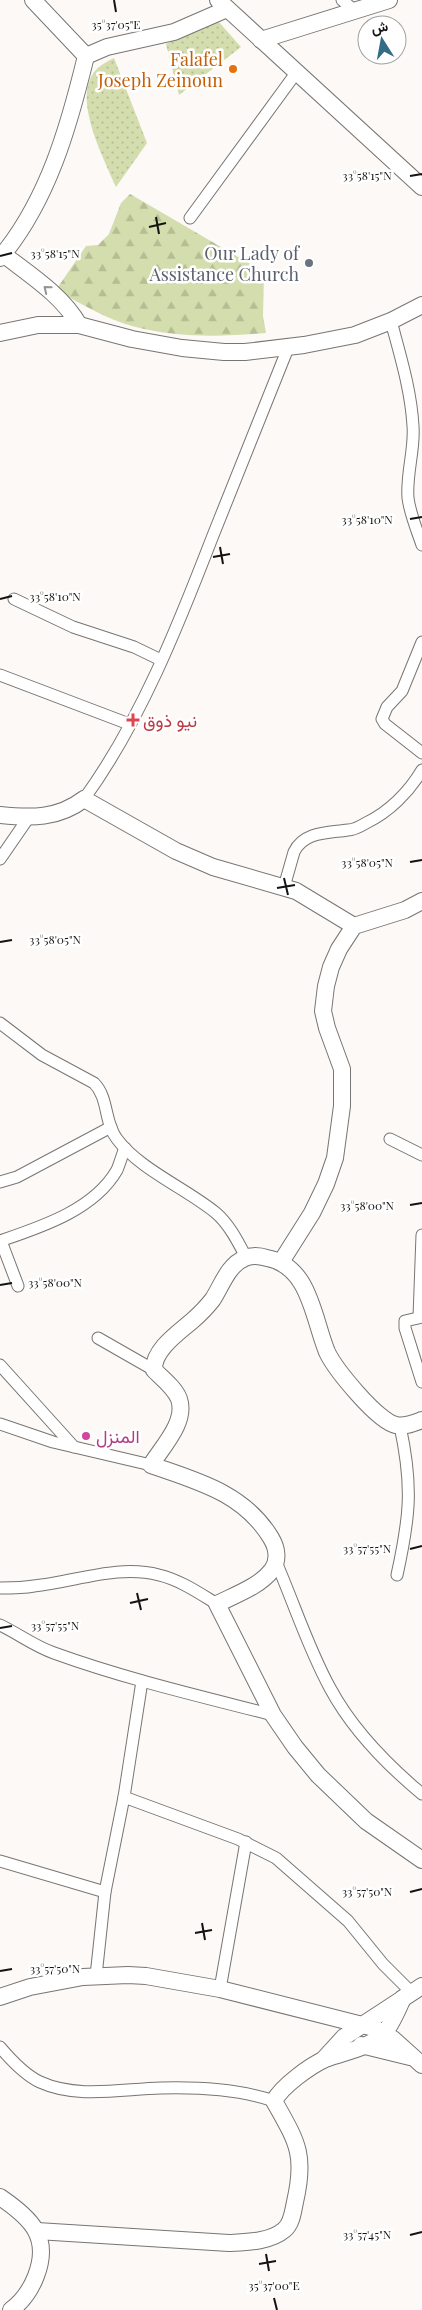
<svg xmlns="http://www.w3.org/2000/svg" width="422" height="2310" font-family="'Playfair Display',Vazirmatn,serif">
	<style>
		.grass { fill: url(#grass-dots) }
		.forest { fill: url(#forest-firs) }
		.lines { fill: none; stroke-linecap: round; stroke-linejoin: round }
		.street-casing { stroke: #787573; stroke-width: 13 }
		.secondary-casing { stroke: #787573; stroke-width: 18 }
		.street { stroke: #fff; stroke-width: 11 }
		.secondary { stroke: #fff; stroke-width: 16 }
		.oneway { stroke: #959594 }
		.ticks { fill: none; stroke: #141312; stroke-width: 2 }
		.food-dot { fill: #e8710a; stroke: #fff; stroke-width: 2 }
		.worship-dot { fill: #6b7280; stroke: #fff; stroke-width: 2 }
		.health-dot { fill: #e0444e; stroke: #fff; stroke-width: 2 }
		.hotel-dot { fill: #d1479c; stroke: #fff; stroke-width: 2 }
		.labels { text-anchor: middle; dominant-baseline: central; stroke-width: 5; stroke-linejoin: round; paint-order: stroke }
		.food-label { font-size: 18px; fill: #c56008; stroke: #fff; text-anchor: end }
		.worship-label { font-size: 18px; fill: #5b616d; stroke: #fff; text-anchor: end }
		.health-label { font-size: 18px; fill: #be3a42; stroke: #fff; text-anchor: start }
		.hotel-label { font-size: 18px; fill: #b23c85; stroke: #fff; text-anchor: start }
		.ticks-label { font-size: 12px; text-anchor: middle; fill: #141312; stroke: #fff; stroke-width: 5; stroke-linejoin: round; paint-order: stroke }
	</style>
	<defs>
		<pattern id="grass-dots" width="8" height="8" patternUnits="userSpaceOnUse" patternTransform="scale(1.25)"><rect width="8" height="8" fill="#d4ddad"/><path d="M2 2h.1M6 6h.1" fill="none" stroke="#b5bd94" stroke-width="1.8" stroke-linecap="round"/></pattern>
		<pattern id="forest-firs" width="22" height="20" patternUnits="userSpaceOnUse" patternTransform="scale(1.25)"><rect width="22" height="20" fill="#d4ddad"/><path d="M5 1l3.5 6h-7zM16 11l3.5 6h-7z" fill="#b5bd94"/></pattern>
	</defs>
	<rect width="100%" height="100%" fill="#fcf9f7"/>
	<g class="grass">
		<polygon points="218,21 241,47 179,95 166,44"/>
		<path d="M114 58 147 143 116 187C104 158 69 94 98 68 102 64 108 61 114 58Z"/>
	</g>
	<path class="forest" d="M130 194 264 272 263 316 266 333C221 337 176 338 132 326 106 319 80 303 56 290L86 246 98 245 109 234 121 203Z"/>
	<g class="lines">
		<g class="street-casing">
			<g id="street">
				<polyline points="342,0 354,10"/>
				<polyline points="190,218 296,73"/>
				<path d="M391 321C400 355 411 390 413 426 415 449 406 474 408 498 410 514 417 530 422 545"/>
				<polyline points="14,599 73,627 134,647 161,660"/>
				<polyline points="422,642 402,691 387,707 382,719 385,724 422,753"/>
				<polyline points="0,675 129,724"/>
				<path d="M84 799C140 722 178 626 212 538 237 474 263 411 288 348"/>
				<polyline points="0,859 29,817"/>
				<path d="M284 887 294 852C304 831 329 833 348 830 354 830 361 826 366 823 389 812 409 792 422 770"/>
				<path d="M0 1023 42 1055 94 1083C109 1098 104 1123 117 1139 139 1169 187 1189 216 1213 229 1224 238 1242 246 1257"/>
				<polyline points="390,1139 422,1155"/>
				<polyline points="0,1182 17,1177 111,1127"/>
				<path d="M0 1241C41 1227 94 1210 117 1170 120 1163 122 1155 125 1148"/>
				<polyline points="1,1241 18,1286"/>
				<polyline points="419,1317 422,1235"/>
				<polyline points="422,1317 405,1321 405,1328 422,1382"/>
				<polyline points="98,1338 154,1370"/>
				<polyline points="0,1365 74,1447"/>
				<polyline points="0,1424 53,1442 151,1465"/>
				<path d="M276 1562C294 1603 308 1648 330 1688 352 1729 386 1764 422 1794"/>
				<path d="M397 1575C410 1516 413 1486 400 1426"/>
				<path d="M0 1588C11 1588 23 1588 34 1586 75 1582 118 1564 159 1575 180 1580 199 1593 217 1604"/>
				<path d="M0 1625C19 1634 34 1646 54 1653 126 1679 199 1696 273 1715"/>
				<polyline points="124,1797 238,1839 276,1858 348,1921 383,1964 411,1992"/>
				<polyline points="0,1861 105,1892 124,1797 142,1681"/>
				<polyline points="96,1976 105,1892"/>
				<polyline points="220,1989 246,1842"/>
				<path d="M0 2047C11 2060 25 2075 40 2082 77 2099 122 2089 161 2088 198 2087 239 2089 274 2101"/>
			</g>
		</g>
		<g class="secondary-casing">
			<g id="secondary">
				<polyline points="33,0 86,56 107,47 174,32 227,9"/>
				<polyline points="218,0 422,187"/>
				<polyline points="261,40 389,0"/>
				<path d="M3 254C30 275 62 295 79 325"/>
				<path d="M0 258C48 201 69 126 86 56"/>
				<polyline points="0,333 38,325 79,325 132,339 182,348 224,352 245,352 304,345 355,335 391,321 422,305"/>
				<path d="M0 815C31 818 58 819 84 799L176 851 213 867 296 891 354 926"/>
				<polyline points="281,1262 312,1213 326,1184 335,1158 342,1106 342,1069 327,1028 323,1011 326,986 331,967 339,949 354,926 405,910 422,901"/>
				<path d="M422 1420C414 1423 405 1427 396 1425 378 1422 335 1369 327 1352 313 1318 310 1266 267 1258 261 1256 252 1255 245 1258 228 1265 222 1285 213 1299 207 1307 200 1314 192 1321 178 1333 153 1350 154 1370 162 1378 175 1388 179 1399 187 1422 162 1447 151 1465 197 1481 244 1493 271 1538 277 1548 279 1560 272 1570 260 1586 235 1595 217 1604L273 1715 295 1747 318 1775 366 1821 422 1860"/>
				<polyline points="0,1997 30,1987 83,1977 128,1975 146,1976 220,1989 374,2028 393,2039 422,2065"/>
				<polyline points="361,2045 410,2057"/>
				<polyline points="323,2060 344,2037 422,1986"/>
				<path d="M0 2197C31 2218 51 2237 36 2276 31 2289 23 2301 11 2310"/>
				<path d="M37 2231 229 2243C246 2242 270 2242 284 2230 292 2224 293 2211 295 2202 306 2154 297 2142 274 2101 282 2086 310 2066 325 2059 346 2051 369 2049 385 2032 393 2022 398 2009 403 1998"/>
			</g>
		</g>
		<use href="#street" class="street"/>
		<use href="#secondary" class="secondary"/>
	</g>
	<defs><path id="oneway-chevron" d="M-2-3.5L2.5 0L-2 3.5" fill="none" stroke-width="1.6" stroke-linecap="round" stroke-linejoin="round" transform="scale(1.25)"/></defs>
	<use class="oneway" href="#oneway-chevron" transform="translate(47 289) rotate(-141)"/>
	<path class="ticks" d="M114 0 116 12M410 176 422 174M156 217 159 234M149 227 166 223M0 256 12 253M410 519 422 517M220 547 223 564M213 557 230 554M0 599 12 596M410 862 422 860M284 878 288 895M277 888 295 885M0 942 12 940M410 1205 422 1203M0 1285 12 1283M410 1549 422 1546M137 1593 141 1610M130 1603 148 1599M0 1628 12 1626M410 1892 422 1889M202 1923 205 1940M195 1933 212 1930M0 1971 12 1969M410 2235 422 2232M266 2254 269 2271M259 2264 276 2261M274 2298 277 2310"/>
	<circle class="food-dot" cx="233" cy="69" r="5"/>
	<circle class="worship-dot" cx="309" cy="263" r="5"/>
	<path class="health-dot" d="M130.5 712.5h5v5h5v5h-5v5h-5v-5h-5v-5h5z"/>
	<circle class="hotel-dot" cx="86" cy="1436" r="5"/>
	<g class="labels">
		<g class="food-label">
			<text x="223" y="59">Falafel<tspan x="223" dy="21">Joseph Zeinoun</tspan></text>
		</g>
		<g class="worship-label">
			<text x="299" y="253">Our Lady of<tspan x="299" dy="21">Assistance Church</tspan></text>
		</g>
		<g class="health-label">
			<text x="143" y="720">نيو ذوق</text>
		</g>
		<g class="hotel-label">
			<text x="96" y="1436">المنزل</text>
		</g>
	</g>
	<g class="ticks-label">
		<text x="116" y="29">35°37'05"E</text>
		<text x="367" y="180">33°58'15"N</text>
		<text x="55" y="258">33°58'15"N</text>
		<text x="367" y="524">33°58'10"N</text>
		<text x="55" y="601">33°58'10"N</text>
		<text x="367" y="867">33°58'05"N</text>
		<text x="55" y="944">33°58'05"N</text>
		<text x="367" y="1210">33°58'00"N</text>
		<text x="55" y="1287">33°58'00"N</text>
		<text x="367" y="1553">33°57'55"N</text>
		<text x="55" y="1630">33°57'55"N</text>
		<text x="367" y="1896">33°57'50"N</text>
		<text x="55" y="1973">33°57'50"N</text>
		<text x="367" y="2239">33°57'45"N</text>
		<text x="274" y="2290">35°37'00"E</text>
	</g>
	<g transform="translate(382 40) rotate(349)"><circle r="24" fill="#ffffff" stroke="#a1a1a0"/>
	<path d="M0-4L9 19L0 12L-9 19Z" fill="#346c86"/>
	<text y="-8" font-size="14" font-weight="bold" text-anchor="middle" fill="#141312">ش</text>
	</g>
</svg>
